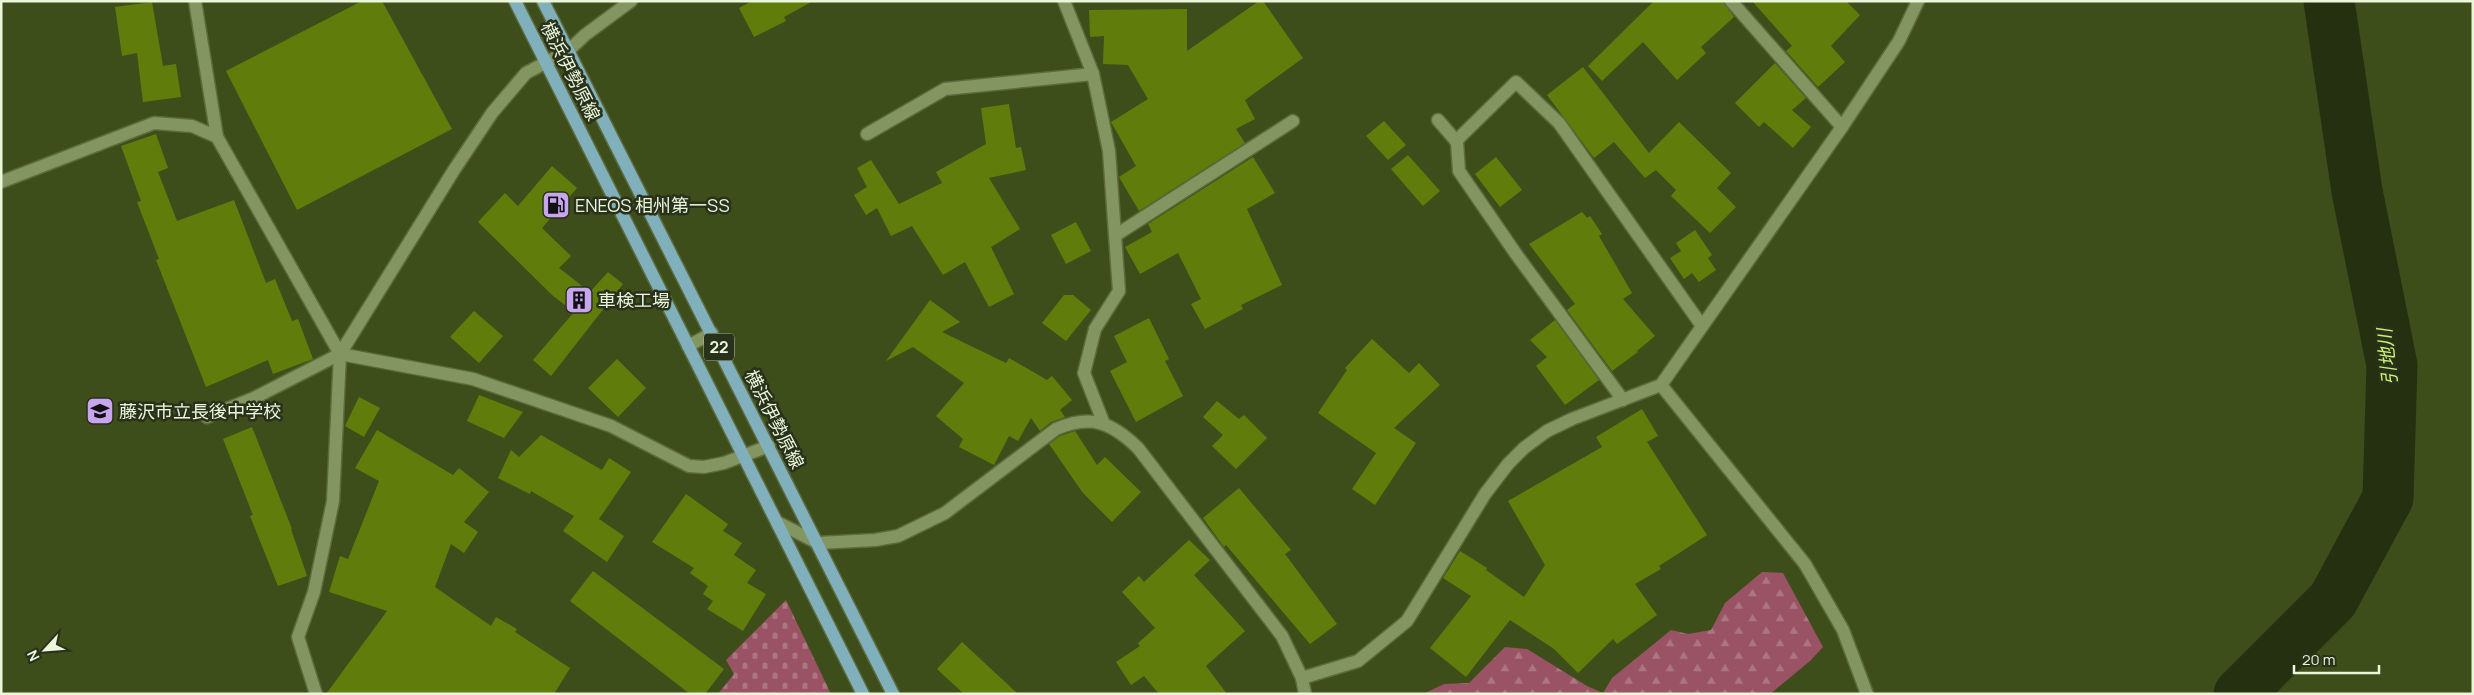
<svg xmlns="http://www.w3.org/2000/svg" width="2474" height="695" font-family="Manrope,'Noto Sans JP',sans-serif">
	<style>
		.forest { fill: url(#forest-firs) }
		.cemetery { fill: url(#cemetery-stones) }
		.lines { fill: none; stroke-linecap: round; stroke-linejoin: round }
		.river { stroke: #253010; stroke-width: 51 }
		.building { fill: #607d0c }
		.minor-casing { stroke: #5c6a3d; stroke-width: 15 }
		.major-casing { stroke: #5c6a3d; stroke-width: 15 }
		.minor { stroke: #839661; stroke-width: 12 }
		.major { stroke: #80b0bc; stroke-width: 12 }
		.labels { text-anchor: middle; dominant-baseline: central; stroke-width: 5; stroke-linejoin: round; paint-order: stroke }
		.shield { fill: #29311b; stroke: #b1bba1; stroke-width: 1 }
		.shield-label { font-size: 16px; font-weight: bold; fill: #ebf6da }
		.street-label { font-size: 18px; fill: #ebf6da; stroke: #29311b }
		.poi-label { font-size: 18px; fill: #ebf6da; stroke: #29311b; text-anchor: start }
		.water-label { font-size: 19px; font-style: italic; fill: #c9f372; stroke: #29311b }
	</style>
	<defs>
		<pattern id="forest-firs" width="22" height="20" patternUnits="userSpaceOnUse" patternTransform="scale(1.25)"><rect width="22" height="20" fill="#995365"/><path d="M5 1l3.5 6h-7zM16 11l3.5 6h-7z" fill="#ac7582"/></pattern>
		<pattern id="cemetery-stones" width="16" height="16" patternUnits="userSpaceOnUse" patternTransform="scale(1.25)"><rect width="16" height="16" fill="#995365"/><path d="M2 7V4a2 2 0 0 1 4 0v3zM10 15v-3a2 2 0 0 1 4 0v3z" fill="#ac7582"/></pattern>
	</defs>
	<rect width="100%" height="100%" fill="#3e4e1a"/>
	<polygon class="forest" points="1762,572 1783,573 1823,647 1810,661 1770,694 1423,694 1444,684 1469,683 1505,647 1527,649 1587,686 1603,693 1612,678 1671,630 1688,634 1711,630 1725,603"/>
	<polygon class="cemetery" points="786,600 831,694 718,694 734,674 726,660"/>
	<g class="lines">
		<polyline class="river" points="2239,694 2333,600 2388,498 2392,365 2357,191 2329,1"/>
	</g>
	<g class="building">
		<polygon points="362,1 382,1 452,129 297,210 226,71"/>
		<polygon points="752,1 813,1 784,17 786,21 754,37 739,8"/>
		<polygon points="1259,1 1263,1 1303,58 1245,100 1255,119 1236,129 1245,143 1139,211 1119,177 1136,166 1111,122 1148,99 1128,65 1103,64 1104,36 1090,37 1089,10 1187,9 1187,51"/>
		<polygon points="1654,1 1723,1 1734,17 1701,47 1706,53 1677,80 1643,42 1602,81 1588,66"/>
		<polygon points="1752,1 1846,1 1860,15 1831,46 1845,62 1818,87 1786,51 1792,46"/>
		<polygon points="152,2 163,66 176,64 181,97 143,102 137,53 122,56 115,7"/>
		<polygon points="1775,63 1806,98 1792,110 1811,127 1793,148 1764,122 1759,127 1735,103"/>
		<polygon points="1583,67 1649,153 1679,122 1731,173 1717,188 1736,207 1710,233 1671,196 1676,190 1656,170 1645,178 1614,142 1594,158 1547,95"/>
		<polygon points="1009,104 1016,148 1021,147 1026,170 989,178 1020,229 991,247 1014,294 989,307 965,262 943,275 912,226 891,236 877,208 866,215 854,195 867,187 857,168 871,160 899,204 942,183 936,172 986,144 981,108"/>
		<polygon points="1384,121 1406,145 1388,160 1366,136"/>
		<polygon points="156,134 168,168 158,172 177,221 234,200 266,283 275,279 292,321 298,319 313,359 273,374 268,360 206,387 156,260 159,259 137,202 141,201 121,146"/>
		<polygon points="1408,155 1440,191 1423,206 1391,169"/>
		<polygon points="1253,157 1275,193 1247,209 1282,285 1241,305 1243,309 1205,329 1191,304 1201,299 1178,253 1140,274 1125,247 1152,232 1148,224"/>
		<polygon points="1496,157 1522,190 1500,207 1475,174"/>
		<polygon points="552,166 577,188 542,228 571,256 559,268 590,292 608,272 623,284 551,376 533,360 574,312 552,295 478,222 505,193 518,206"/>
		<polygon points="1582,212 1587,218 1590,216 1602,234 1599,236 1632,293 1623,299 1655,336 1637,351 1638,352 1612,371 1567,310 1575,304 1529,244"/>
		<polygon points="1076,222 1091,251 1066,264 1051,235"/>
		<polygon points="1695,230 1712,255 1708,258 1716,270 1699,282 1692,273 1684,279 1670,258 1681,251 1676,243"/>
		<polygon points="1064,295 1073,295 1091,310 1066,341 1042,323"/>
		<polygon points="930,300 960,322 942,332 1006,363 1009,358 1047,380 1052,376 1072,400 1060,410 1065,417 1051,422 1040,431 1031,418 1018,441 1009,436 994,465 959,447 963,439 936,416 964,383 913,347 886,361"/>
		<polygon points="474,311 503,336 479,363 450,337"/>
		<polygon points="1149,318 1169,359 1165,361 1183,396 1136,422 1110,371 1127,362 1114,336"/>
		<polygon points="1555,320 1599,380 1565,405 1536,366 1547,357 1530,340"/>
		<polygon points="1372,339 1409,373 1419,363 1440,385 1394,428 1416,443 1375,505 1352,489 1376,453 1318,413 1347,370 1345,368"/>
		<polygon points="617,359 646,388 618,417 588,388"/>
		<polygon points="479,395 523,412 504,438 467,421"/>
		<polygon points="359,397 380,408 364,437 345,426"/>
		<polygon points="1217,401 1239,419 1244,415 1267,438 1236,469 1212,446 1223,435 1203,417"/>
		<polygon points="1642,409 1658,436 1647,442 1707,535 1659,566 1661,569 1635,584 1657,615 1617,644 1613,639 1578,673 1554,649 1510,620 1466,677 1430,648 1471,596 1443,578 1460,551 1487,568 1486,570 1524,597 1545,565 1508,501 1602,447 1596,437"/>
		<polygon points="252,427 292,529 291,529 307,576 278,586 250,516 253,515 223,439"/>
		<polygon points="377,430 453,475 459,468 489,492 464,522 478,532 464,553 451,544 435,587 491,626 496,617 517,629 515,632 570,668 554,694 326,694 387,611 329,592 340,556 348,559 379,481 355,468"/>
		<polygon points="1075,431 1097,465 1105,457 1141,492 1112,522 1083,493 1049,444 1060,436"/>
		<polygon points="541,435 602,470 609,458 631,472 599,519 624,536 607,562 563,531 574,516 531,491 530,494 498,478 511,450 519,457"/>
		<polygon points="1239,488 1291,550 1285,554 1337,624 1310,644 1226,545 1224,547 1203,518"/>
		<polygon points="686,494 728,524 723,531 742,543 734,555 756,570 747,583 766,594 743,631 707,609 713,601 703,594 708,586 690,573 694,568 652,542"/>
		<polygon points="1189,540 1210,560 1194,575 1245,631 1206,666 1227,694 1159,694 1144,676 1131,685 1116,662 1140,646 1138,643 1155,628 1122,592 1139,576 1144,582"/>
		<polygon points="593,571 724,669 705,694 690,694 570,601"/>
		<polygon points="962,642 1018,694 964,694 937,669"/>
	</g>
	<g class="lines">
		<g class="minor-casing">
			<g id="minor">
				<polyline points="195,1 217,137"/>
				<polyline points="1064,1 1093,74 1109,151 1119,291 1095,329 1084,373 1104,424"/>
				<polyline points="1731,1 1842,127"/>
				<polyline points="1438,120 1457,142 1459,171 1516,254 1623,400"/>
				<polyline points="867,134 945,89 1093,74"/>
				<polyline points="1456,141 1516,82 1559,123 1702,326"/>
				<polyline points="1,182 154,123 192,126 217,137 340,354 473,379 611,426 689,466 704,467 724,463 769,446"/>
				<polyline points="1116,235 1293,121"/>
				<polyline points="688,346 712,333"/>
				<polyline points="1661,385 1805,564 1843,630 1867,694"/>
				<polyline points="207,417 254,398 340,354"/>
				<path d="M777 522 818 543 875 540 898 536 945 513 1056 429C1091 414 1111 422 1138 448L1282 636 1302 678 1305 694"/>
				<polyline points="1302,678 1358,661 1407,621 1485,494 1508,464 1524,448 1547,431 1572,419 1661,385 1842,127 1899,41 1918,1"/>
				<polyline points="316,694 298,637 314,592 333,501 340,354 454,170 492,113 526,73 568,51 585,35 631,1"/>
			</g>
		</g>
		<g class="major-casing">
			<g id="major">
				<polyline points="515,1 863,694"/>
				<polyline points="543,1 893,694"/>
			</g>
		</g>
		<use href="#minor" class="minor"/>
		<use href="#major" class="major"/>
	</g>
	<defs>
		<g id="fuel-square" transform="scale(1.4375)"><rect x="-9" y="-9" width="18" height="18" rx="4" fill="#c7a6ef" stroke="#29311b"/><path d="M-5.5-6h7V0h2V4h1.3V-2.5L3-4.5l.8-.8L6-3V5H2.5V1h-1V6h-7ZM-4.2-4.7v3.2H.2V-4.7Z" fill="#111"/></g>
		<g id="building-square" transform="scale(1.4375)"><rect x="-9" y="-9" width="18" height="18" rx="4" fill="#c7a6ef" stroke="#29311b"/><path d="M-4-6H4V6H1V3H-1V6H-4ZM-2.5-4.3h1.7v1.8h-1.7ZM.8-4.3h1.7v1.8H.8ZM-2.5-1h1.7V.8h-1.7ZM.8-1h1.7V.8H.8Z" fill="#111"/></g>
		<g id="school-square" transform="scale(1.4375)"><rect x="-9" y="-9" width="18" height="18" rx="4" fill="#c7a6ef" stroke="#29311b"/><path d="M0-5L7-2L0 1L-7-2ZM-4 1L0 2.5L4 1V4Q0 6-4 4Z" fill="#111"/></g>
	</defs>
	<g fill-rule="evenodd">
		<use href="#fuel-square" x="556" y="205"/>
		<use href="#building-square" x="579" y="300"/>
		<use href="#school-square" x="100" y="411"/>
	</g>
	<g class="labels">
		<rect class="shield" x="704" y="333.5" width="30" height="27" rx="4"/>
		<g class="shield-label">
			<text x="719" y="347">22</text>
		</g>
		<g class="street-label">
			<text transform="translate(571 71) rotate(63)">横浜伊勢原線</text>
			<text transform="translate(775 419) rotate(63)">横浜伊勢原線</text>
		</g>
		<g class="poi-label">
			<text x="575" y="205">ENEOS 相州第一SS</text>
			<text x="598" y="300">車検工場</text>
			<text x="119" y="411">藤沢市立長後中学校</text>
		</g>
		<g class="water-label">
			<text transform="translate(2387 357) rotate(-96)">引地川</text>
		</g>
	</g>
	<rect width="2474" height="695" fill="none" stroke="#ebf6da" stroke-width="5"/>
	<g transform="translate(45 650) rotate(244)" stroke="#29311b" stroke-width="4" paint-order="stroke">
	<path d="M0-4L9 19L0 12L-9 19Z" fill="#ebf6da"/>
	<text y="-8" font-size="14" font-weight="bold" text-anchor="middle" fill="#ebf6da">N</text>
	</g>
	<path d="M2294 665v8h85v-8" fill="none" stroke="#ebf6da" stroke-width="2.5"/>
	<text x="2302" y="665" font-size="15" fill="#ebf6da" stroke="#29311b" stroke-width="4" paint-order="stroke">20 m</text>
</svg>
